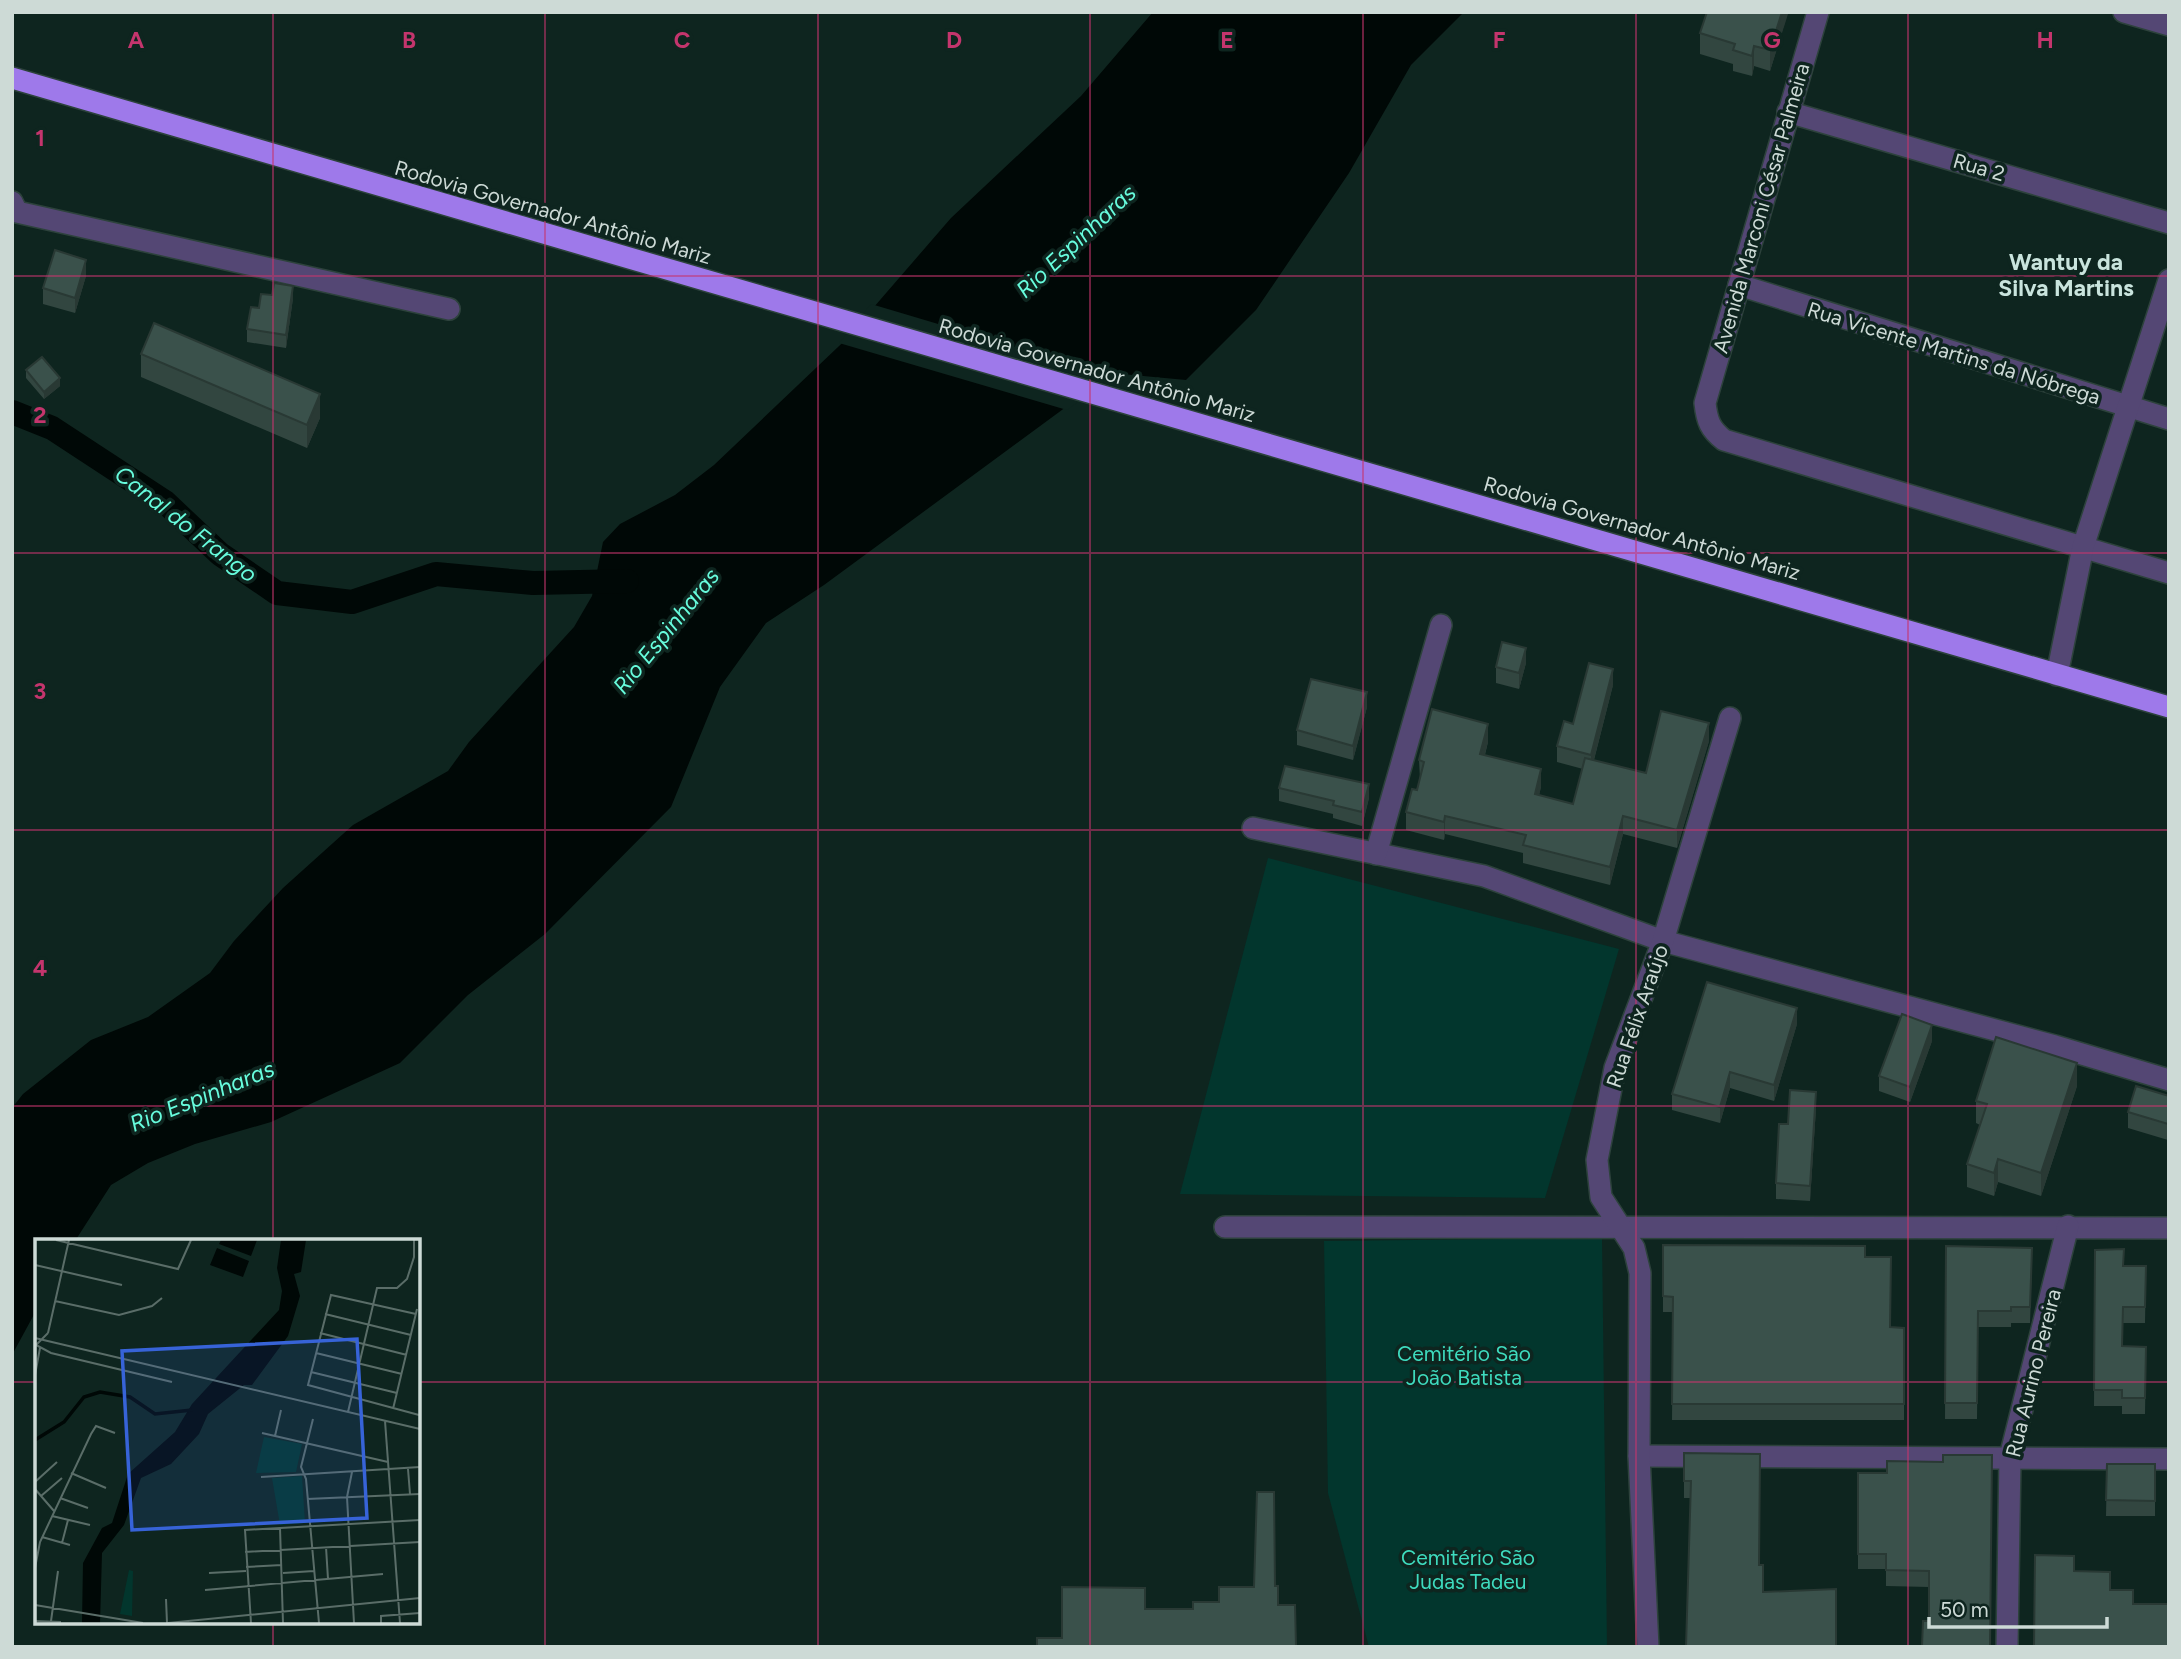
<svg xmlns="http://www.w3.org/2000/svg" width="2181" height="1659" font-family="Figtree,sans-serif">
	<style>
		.green { fill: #02362d }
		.water { fill: #000806 }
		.pier { fill: #0e251f }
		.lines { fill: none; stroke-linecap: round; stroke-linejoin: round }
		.canal { stroke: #000806; stroke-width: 24 }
		.street-casing { stroke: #2d423c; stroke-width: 24 }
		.highway-casing { stroke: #2d423c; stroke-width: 24 }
		.street { stroke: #544774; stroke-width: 21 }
		.highway { stroke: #9e79ea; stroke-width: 21 }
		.wall { fill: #324640 }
		.shaded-wall { fill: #293934 }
		.building { fill: #3a514b; stroke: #293934; stroke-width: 2 }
		.grid { fill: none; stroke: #c4356d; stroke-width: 2; stroke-opacity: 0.55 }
		.labels { text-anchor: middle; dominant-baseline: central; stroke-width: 7; stroke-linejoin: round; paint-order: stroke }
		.street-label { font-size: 21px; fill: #cddad6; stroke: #0e251f }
		.park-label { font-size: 21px; fill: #3edbbe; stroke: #0e251f }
		.water-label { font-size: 23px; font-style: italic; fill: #67fcdd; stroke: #0e251f }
		.neighbourhood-label { font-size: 23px; font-weight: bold; fill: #c9e4dd; stroke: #0e251f }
		.inset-river { fill: none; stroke: #000806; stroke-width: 3.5 }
		.inset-road { fill: none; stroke: #5a6d68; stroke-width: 2 }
		.view { fill: #3763d8; fill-opacity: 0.15; stroke: #3763d8; stroke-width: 3.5 }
		.inset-edge { fill: none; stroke: #cddad6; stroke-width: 3.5 }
		.grid-label { font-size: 23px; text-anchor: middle; font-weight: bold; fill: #c4356d; stroke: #0e251f; stroke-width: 7; stroke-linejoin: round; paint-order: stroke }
	</style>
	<rect width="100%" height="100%" fill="#0e251f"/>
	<g class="green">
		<polygon points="1268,858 1619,949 1545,1198 1180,1194"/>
		<polygon points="1602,1238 1607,1647 1369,1647 1328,1493 1324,1241"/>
	</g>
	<g class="water">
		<polygon points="1153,12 1464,12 1411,65 1349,173 1256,310 1186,380 1111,373 1091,388 861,322 951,218 1081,96"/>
		<polygon points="858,328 1085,393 824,585 766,623 720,687 671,807 545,934 468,995 400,1063 271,1122 195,1144 148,1163 111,1185 75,1241 37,1241 37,1309 12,1355 12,1108 23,1094 91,1040 148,1017 210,973 234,941 283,888 353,825 448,771 469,742 574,627 592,596 603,542 620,524 675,495 714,465"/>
	</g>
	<polygon class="pier" points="871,304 1120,378 1112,377 1067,410 839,343"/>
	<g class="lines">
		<polyline class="canal" points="12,412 52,428 165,502 220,554 277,593 352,602 436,574 533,583 627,581"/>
		<g class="street-casing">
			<g id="street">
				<path d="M1818 12 1705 403C1707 421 1710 429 1724 440L2169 573"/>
				<polyline points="2124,12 2169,25"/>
				<polyline points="1788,112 2169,223"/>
				<polyline points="12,202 17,212 449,309"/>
				<polyline points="1739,285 2169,419"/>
				<polyline points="2057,675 2083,547 2169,280"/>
				<polyline points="1253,828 1484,876 1663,941 2055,1046 2169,1080"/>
				<polyline points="1376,854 1441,625"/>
				<polyline points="1225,1227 2169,1228"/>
				<polyline points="1639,1456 2169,1459"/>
				<polyline points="1648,1647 1639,1456 1640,1273 1634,1248 1601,1197 1597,1160 1615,1068 1663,941 1730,718"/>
				<polyline points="2007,1647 2010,1457 2068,1226"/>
			</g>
		</g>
		<g class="highway-casing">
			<polyline id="highway" points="12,78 2169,707"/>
		</g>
		<use href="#street" class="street"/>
		<use href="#highway" class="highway"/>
	</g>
	<g class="wall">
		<polygon points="1788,12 1770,71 1754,66 1752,76 1733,71 1733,64 1700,54 1700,33"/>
		<polygon points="86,276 75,313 43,304 43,288"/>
		<polygon points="293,298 286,348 247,342 247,329 259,308"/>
		<polygon points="141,354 320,418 307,448 141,377"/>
		<polygon points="26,370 60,386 44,399 26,378"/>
		<polygon points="1526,663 1519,689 1496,683 1496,667"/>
		<polygon points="1613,685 1594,760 1646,773 1709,741 1677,848 1623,834 1610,885 1523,863 1523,853 1445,834 1444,840 1406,830 1406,812 1417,790 1420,779 1419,760 1488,742 1485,755 1541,787 1539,795 1573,804 1583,769 1557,762 1557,746 1573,724"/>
		<polygon points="1367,707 1353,760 1297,745 1297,730"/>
		<polygon points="1279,788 1369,798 1362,826 1333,818 1333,814 1279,801"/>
		<polygon points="1797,1024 1774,1101 1730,1088 1720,1123 1672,1110 1672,1094"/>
		<polygon points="1932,1041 1910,1102 1879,1091 1879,1076"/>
		<polygon points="2077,1086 2041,1196 1998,1182 1994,1196 1967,1187 1967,1164 1980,1125 1976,1123 1976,1101"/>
		<polygon points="2169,1096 2168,1140 2128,1128 2128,1112"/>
		<polygon points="1816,1107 1810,1201 1776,1199 1776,1183 1788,1124"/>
		<polygon points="1663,1245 1865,1257 1890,1327 1904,1328 1904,1420 1672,1420 1673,1312 1663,1312"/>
		<polygon points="1946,1246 2032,1264 2030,1323 2011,1323 2011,1327 1978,1327 1977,1419 1945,1419"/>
		<polygon points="2095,1250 2123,1266 2146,1266 2145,1323 2123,1323 2123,1346 2146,1347 2145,1414 2122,1414 2122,1406 2094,1406"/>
		<polygon points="1684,1453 1760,1454 1690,1498 1684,1498"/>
		<polygon points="2107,1464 2155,1464 2155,1516 2106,1516"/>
		<polygon points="1858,1473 1991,1647 1922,1647 1923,1621 1929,1621 1929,1587 1886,1586 1886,1569 1858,1569"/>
	</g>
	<g class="shaded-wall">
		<polygon points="1782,12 1788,12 1788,14 1770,71 1770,50"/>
		<polygon points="1754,46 1754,66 1752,76 1752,56"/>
		<polygon points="86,260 86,276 75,313 75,298"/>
		<polygon points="293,286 293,298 286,348 286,335"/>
		<polygon points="60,378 60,386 44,399 44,392"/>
		<polygon points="320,394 320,418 307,448 307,425"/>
		<polygon points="1526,648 1526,663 1519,689 1519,673"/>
		<polygon points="1613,669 1613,685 1591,771 1591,755"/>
		<polygon points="1367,692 1367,707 1353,760 1353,746"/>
		<polygon points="1709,723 1709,741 1677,848 1677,830"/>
		<polygon points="1488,724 1488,742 1480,772 1480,754"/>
		<polygon points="1541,769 1541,787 1535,812 1535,794"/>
		<polygon points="1369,784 1369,798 1362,826 1362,812"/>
		<polygon points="1445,816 1445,834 1444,840 1444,822"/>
		<polygon points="1623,816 1623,834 1610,885 1610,867"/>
		<polygon points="1797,1008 1797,1024 1774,1101 1774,1085"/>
		<polygon points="1932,1025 1932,1041 1910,1102 1910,1087"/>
		<polygon points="2077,1063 2077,1086 2041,1196 2041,1173"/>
		<polygon points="1730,1072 1730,1088 1720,1123 1720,1107"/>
		<polygon points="1816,1092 1816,1107 1810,1201 1810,1186"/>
		<polygon points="1998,1159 1998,1182 1994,1196 1994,1173"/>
	</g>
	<g class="building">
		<polygon points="1707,12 1782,12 1770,50 1754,46 1752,56 1733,50 1735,44 1700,33"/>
		<polygon points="55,250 86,260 75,298 43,288"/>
		<polygon points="274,283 293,286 286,335 247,329 251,307 259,308 261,294 272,295"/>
		<polygon points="154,323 320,394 307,425 141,354"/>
		<polygon points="42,357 60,378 44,392 26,370"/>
		<polygon points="1502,642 1526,648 1519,673 1496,667"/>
		<polygon points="1589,663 1613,669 1591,755 1557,746 1564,721 1573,724"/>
		<polygon points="1311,679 1367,692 1353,746 1297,730"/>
		<polygon points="1432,709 1488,724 1480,754 1541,769 1535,794 1573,804 1585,758 1646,773 1661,711 1709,723 1677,830 1623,816 1610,867 1523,845 1526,835 1445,816 1444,822 1406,812 1412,789 1417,790 1424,762 1419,760"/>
		<polygon points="1285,766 1369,784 1362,812 1333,805 1334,801 1279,788"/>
		<polygon points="1707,982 1797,1008 1774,1085 1730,1072 1720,1107 1672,1094"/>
		<polygon points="1902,1014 1932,1025 1910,1087 1879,1076"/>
		<polygon points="1996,1037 2077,1063 2041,1173 1998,1159 1994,1173 1967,1164 1987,1104 1976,1101"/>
		<polygon points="2136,1086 2169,1096 2168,1124 2128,1112"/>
		<polygon points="1790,1090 1816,1092 1810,1186 1776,1183 1779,1124 1788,1124"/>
		<polygon points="1663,1245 1865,1246 1865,1257 1891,1257 1890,1327 1904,1328 1904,1404 1672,1404 1673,1297 1663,1296"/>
		<polygon points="1946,1246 2032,1248 2030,1307 2011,1307 2011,1311 1978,1311 1977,1403 1945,1403"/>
		<polygon points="2124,1249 2123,1266 2146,1266 2145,1307 2123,1307 2122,1346 2146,1347 2145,1398 2122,1398 2122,1390 2094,1390 2095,1250"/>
		<polygon points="1684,1453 1760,1454 1759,1565 1763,1565 1763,1592 1836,1589 1836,1647 1686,1647 1691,1481 1684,1481"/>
		<polygon points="1943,1455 1992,1455 1990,1647 1930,1647 1922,1646 1923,1621 1929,1621 1929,1571 1886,1570 1886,1554 1858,1554 1858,1473 1887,1473 1887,1461 1943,1462"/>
		<polygon points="2107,1464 2155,1464 2155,1501 2106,1500"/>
		<polygon points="1257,1492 1274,1492 1275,1586 1278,1586 1278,1605 1295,1605 1296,1647 1037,1647 1037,1638 1062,1638 1062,1587 1145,1588 1145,1609 1193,1609 1193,1602 1219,1602 1219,1587 1254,1587"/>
		<polygon points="2035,1555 2074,1556 2074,1571 2110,1572 2110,1590 2133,1590 2133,1604 2169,1604 2169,1596 2169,1647 2034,1647"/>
	</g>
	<path class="grid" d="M273 12V1241M545 12V1647M818 12V1647M1090 12V1647M1363 12V1647M1636 12V1647M1908 12V1647M12 276H2169M12 553H2169M12 830H2169M12 1106H2169M12 1382H37M418 1382H2169M273 1622V1647"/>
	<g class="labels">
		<g class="street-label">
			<text transform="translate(1979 167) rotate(16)">Rua 2</text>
			<text transform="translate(1761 208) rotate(-74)">Avenida Marconi César Palmeira</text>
			<text transform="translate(553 212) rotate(16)">Rodovia Governador Antônio Mariz</text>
			<text transform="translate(1954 353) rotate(17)">Rua Vicente Martins da Nóbrega</text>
			<text transform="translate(1097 370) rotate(16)">Rodovia Governador Antônio Mariz</text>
			<text transform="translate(1642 528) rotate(16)">Rodovia Governador Antônio Mariz</text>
			<text transform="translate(1637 1016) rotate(-71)">Rua Félix Araújo</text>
			<text transform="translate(2033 1373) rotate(-76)">Rua Aurino Pereira</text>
		</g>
		<g class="park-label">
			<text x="1464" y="1353">Cemitério São<tspan x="1464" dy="24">João Batista</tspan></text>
			<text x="1468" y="1557">Cemitério São<tspan x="1468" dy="24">Judas Tadeu</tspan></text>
		</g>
		<g class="water-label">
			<text transform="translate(1076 241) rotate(-43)">Rio Espinharas</text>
			<text transform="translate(186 524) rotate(38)">Canal do Frango</text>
			<text transform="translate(666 631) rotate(-51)">Rio Espinharas</text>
			<text transform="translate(202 1096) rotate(-22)">Rio Espinharas</text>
		</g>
		<g class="neighbourhood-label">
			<text x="2066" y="262">Wantuy da<tspan x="2066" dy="26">Silva Martins</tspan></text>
		</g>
	</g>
	<g transform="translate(35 1239)">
		<rect width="385" height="385" fill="#0e251f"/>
		<path d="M229 198 267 205 261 233 221 234ZM267 237 270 284 245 286 237 239ZM94 331 98 332 97 377 85 375Z" fill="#02362d"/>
		<path d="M186 1H222L216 17 184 5ZM246 1H271L266 33 259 35 265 57 253 97 217 146H209L173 175 164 195 136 225 106 239 89 286 67 314 65 384H47L48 324 67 289 77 284 93 235 140 193 157 165 244 71 247 52 242 29ZM182 9 214 22 208 38 175 26Z" fill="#000806"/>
		<path class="inset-river" d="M0 201 29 183 49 158 65 153 95 158 120 175 157 171"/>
		<path class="inset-road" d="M21 1 143 30 156 1M0 26 87 46M20 62 84 76 117 67 127 59M290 75 376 96M381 75 296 56 273 146 384 176M13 94 1 106 16 114 137 143M13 94 34 1M285 94 372 116M0 99 385 190M281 114 367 135M276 133 362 154M0 136 5 109M358 170 382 70M313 173 342 49H362L372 40 379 18V1M278 180 266 228 271 240 284 384M350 182 365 384M227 194 353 223M240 197 246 171M373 230 375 255M317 233 312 258 319 384M36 234 71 249M226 238 385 228M0 243 22 223M0 250 19 272M6 257 27 239M25 259 53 269M272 260 385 255M17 277 55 286M245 289 248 384M7 298 35 306M27 304 33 281M291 308 293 340M210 313 385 303M211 328 247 326M0 329 5 303 56 195 61 187 80 194M174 334 211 332M248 334 279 332M170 351 348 335M131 360 132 384M0 366 108 384M0 382 26 383M16 382 23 332M133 384 385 359M216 384 210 291 385 281M346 384V377L385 374"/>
		<path class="view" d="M322 100 332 279 97 291 87 112Z"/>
		<rect width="385" height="385" class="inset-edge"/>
	</g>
	<g class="grid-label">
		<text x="136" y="48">A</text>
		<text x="409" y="48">B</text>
		<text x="682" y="48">C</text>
		<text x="954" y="48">D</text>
		<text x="1227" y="48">E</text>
		<text x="1499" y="48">F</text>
		<text x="1772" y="48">G</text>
		<text x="2045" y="48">H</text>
		<text x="40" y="146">1</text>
		<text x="40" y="423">2</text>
		<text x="40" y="699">3</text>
		<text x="40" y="976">4</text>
	</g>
	<rect width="2181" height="1659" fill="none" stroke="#cddad6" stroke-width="28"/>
	<path d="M1929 1617v10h178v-10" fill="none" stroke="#cddad6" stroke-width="3.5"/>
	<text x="1940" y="1617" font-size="21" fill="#cddad6" stroke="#0e251f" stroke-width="5" paint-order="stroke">50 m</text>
</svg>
